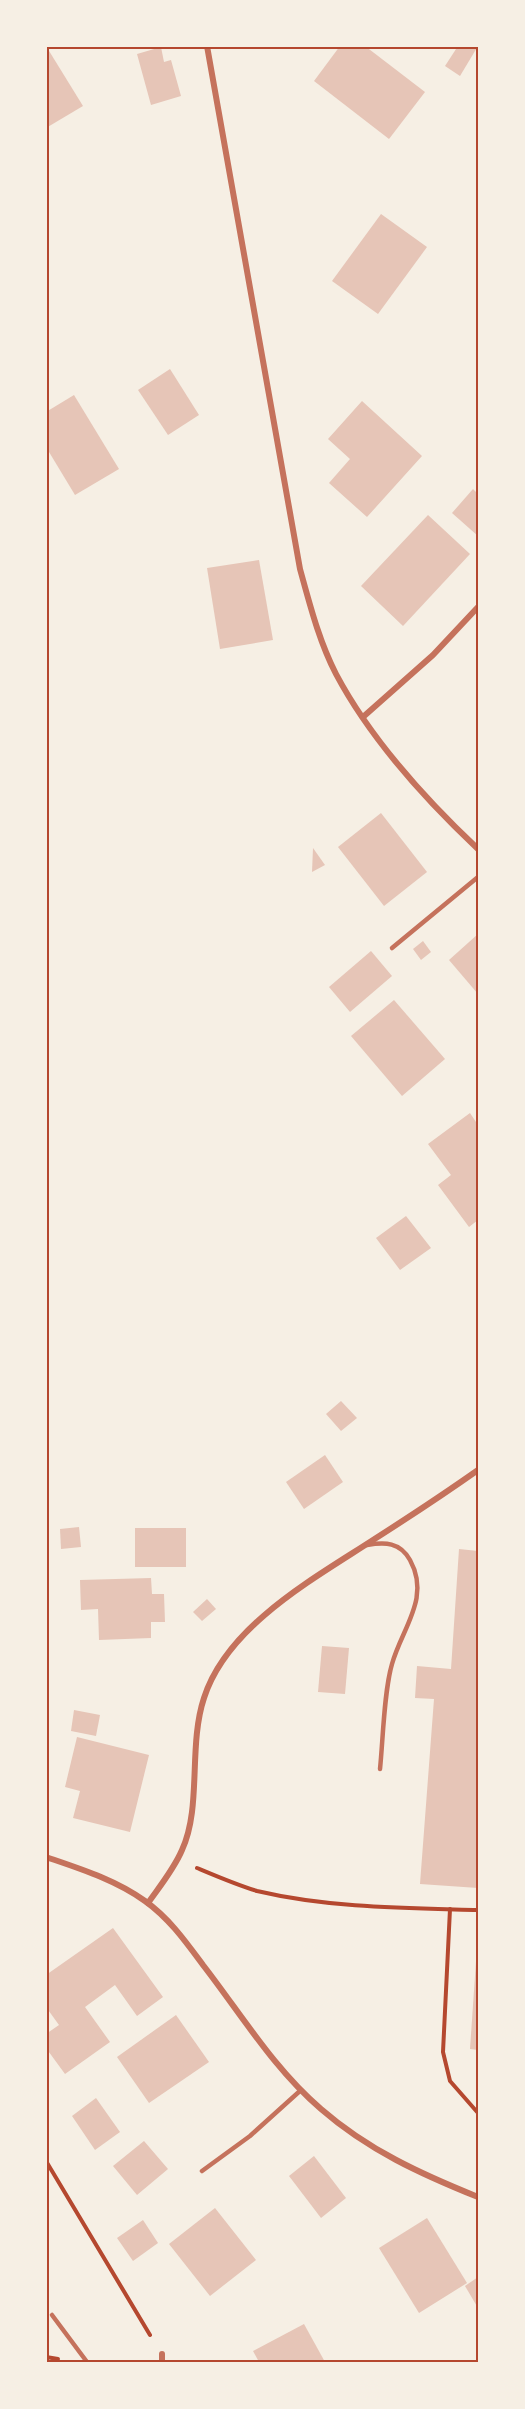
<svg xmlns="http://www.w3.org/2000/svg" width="525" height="2409" font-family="'Roboto Serif',serif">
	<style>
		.building { fill: #e6c5b7 }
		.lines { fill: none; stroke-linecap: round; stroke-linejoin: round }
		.path { stroke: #b5482f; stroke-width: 4 }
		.service { stroke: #c5725c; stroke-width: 4.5 }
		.minor { stroke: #c5725c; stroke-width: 6 }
		.neatline { fill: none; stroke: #b5482f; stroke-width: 2 }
	</style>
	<rect width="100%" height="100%" fill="#f6efe4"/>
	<g class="building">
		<polygon points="46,46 83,106 46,128"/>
		<polygon points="340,46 365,46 425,92 389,139 314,81"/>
		<polygon points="458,46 478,46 460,76 445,66"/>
		<polygon points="161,47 164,62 171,60 181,96 151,105 137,54"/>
		<polygon points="381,214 427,247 378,314 332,281"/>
		<polygon points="170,369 199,415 168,435 138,390"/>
		<polygon points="74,395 119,469 75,495 46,447 46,412"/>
		<polygon points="362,401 422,456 367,517 329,483 350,459 328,439"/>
		<polygon points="473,489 478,494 478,536 452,513"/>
		<polygon points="428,515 470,554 403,626 361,586"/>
		<polygon points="259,560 273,640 220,649 207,568"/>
		<polygon points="381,813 427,872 384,906 338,847"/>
		<polygon points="313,848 325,865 312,872"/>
		<polygon points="478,934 478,994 449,960"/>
		<polygon points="423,941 431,952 421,960 413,949"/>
		<polygon points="371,951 392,976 350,1012 329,987"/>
		<polygon points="394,1000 445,1059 402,1096 351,1036"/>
		<polygon points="470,1113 478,1125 478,1220 469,1227 438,1185 451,1175 428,1144"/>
		<polygon points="406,1216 431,1248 400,1270 376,1238"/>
		<polygon points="341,1401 357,1418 341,1431 326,1414"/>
		<polygon points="325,1455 343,1482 304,1509 286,1482"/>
		<polygon points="79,1527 81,1547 61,1549 60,1529"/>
		<rect x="135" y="1528" width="51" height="39"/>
		<polygon points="459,1549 478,1551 478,1888 420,1884 434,1699 415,1698 417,1666 451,1669"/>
		<polygon points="151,1578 152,1594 164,1594 165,1622 151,1622 151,1638 99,1640 98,1609 81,1610 80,1580"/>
		<polygon points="207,1599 216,1609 202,1621 193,1612"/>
		<polygon points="322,1646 349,1648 345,1694 318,1692"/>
		<polygon points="74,1710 100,1715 96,1736 71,1731"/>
		<polygon points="77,1737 149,1755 130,1832 73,1818 80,1791 65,1787"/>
		<polygon points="113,1928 163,1997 137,2016 115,1985 85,2007 110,2042 65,2074 46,2048 46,2034 59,2025 46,2007 46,1975"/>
		<polygon points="477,1947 478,1947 478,2050 470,2049"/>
		<polygon points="176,2015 209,2062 149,2103 117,2057"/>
		<polygon points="96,2098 120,2132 95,2150 72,2116"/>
		<polygon points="144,2141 168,2169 137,2195 113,2166"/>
		<polygon points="314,2156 346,2198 321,2218 289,2176"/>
		<polygon points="215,2208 256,2260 210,2296 169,2244"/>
		<polygon points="427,2218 467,2283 419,2313 379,2248"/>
		<polygon points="143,2220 158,2243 133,2261 117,2238"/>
		<polygon points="478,2277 478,2308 465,2286"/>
		<polygon points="304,2324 325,2362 259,2362 253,2351"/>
	</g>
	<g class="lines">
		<g class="path">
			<path d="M197 1868C216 1876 237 1885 257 1891 329 1908 405 1908 478 1910"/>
			<polyline points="450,1909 443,2052 450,2081 478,2113"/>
			<polyline points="46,2161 150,2335"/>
			<polyline points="46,2357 58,2359"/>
		</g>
		<g class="service">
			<polyline points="392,948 478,877"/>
			<path d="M367 1545C385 1542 400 1542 410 1560 431 1598 402 1628 392 1664 384 1691 383 1740 380 1769"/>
			<polyline points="202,2171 250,2136 301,2090"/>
			<polyline points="52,2315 87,2362"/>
		</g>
		<g class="minor">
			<path d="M207 46 300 569C310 605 319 641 336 674 371 740 425 799 478 849"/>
			<polyline points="363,717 433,655 478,607"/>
			<path d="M46 1857C81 1869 116 1880 145 1901 169 1918 186 1942 203 1965 241 2014 274 2069 321 2109 368 2150 421 2174 478 2197"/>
			<path d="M148 1903C160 1886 174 1869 182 1850 202 1807 188 1746 204 1698 227 1626 313 1579 373 1540 409 1517 444 1494 478 1470"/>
			<polyline points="162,2354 162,2362"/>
		</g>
	</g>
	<rect width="525" height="2409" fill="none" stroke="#f6efe4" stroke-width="96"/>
	<rect x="48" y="48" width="429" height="2313" class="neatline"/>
</svg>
